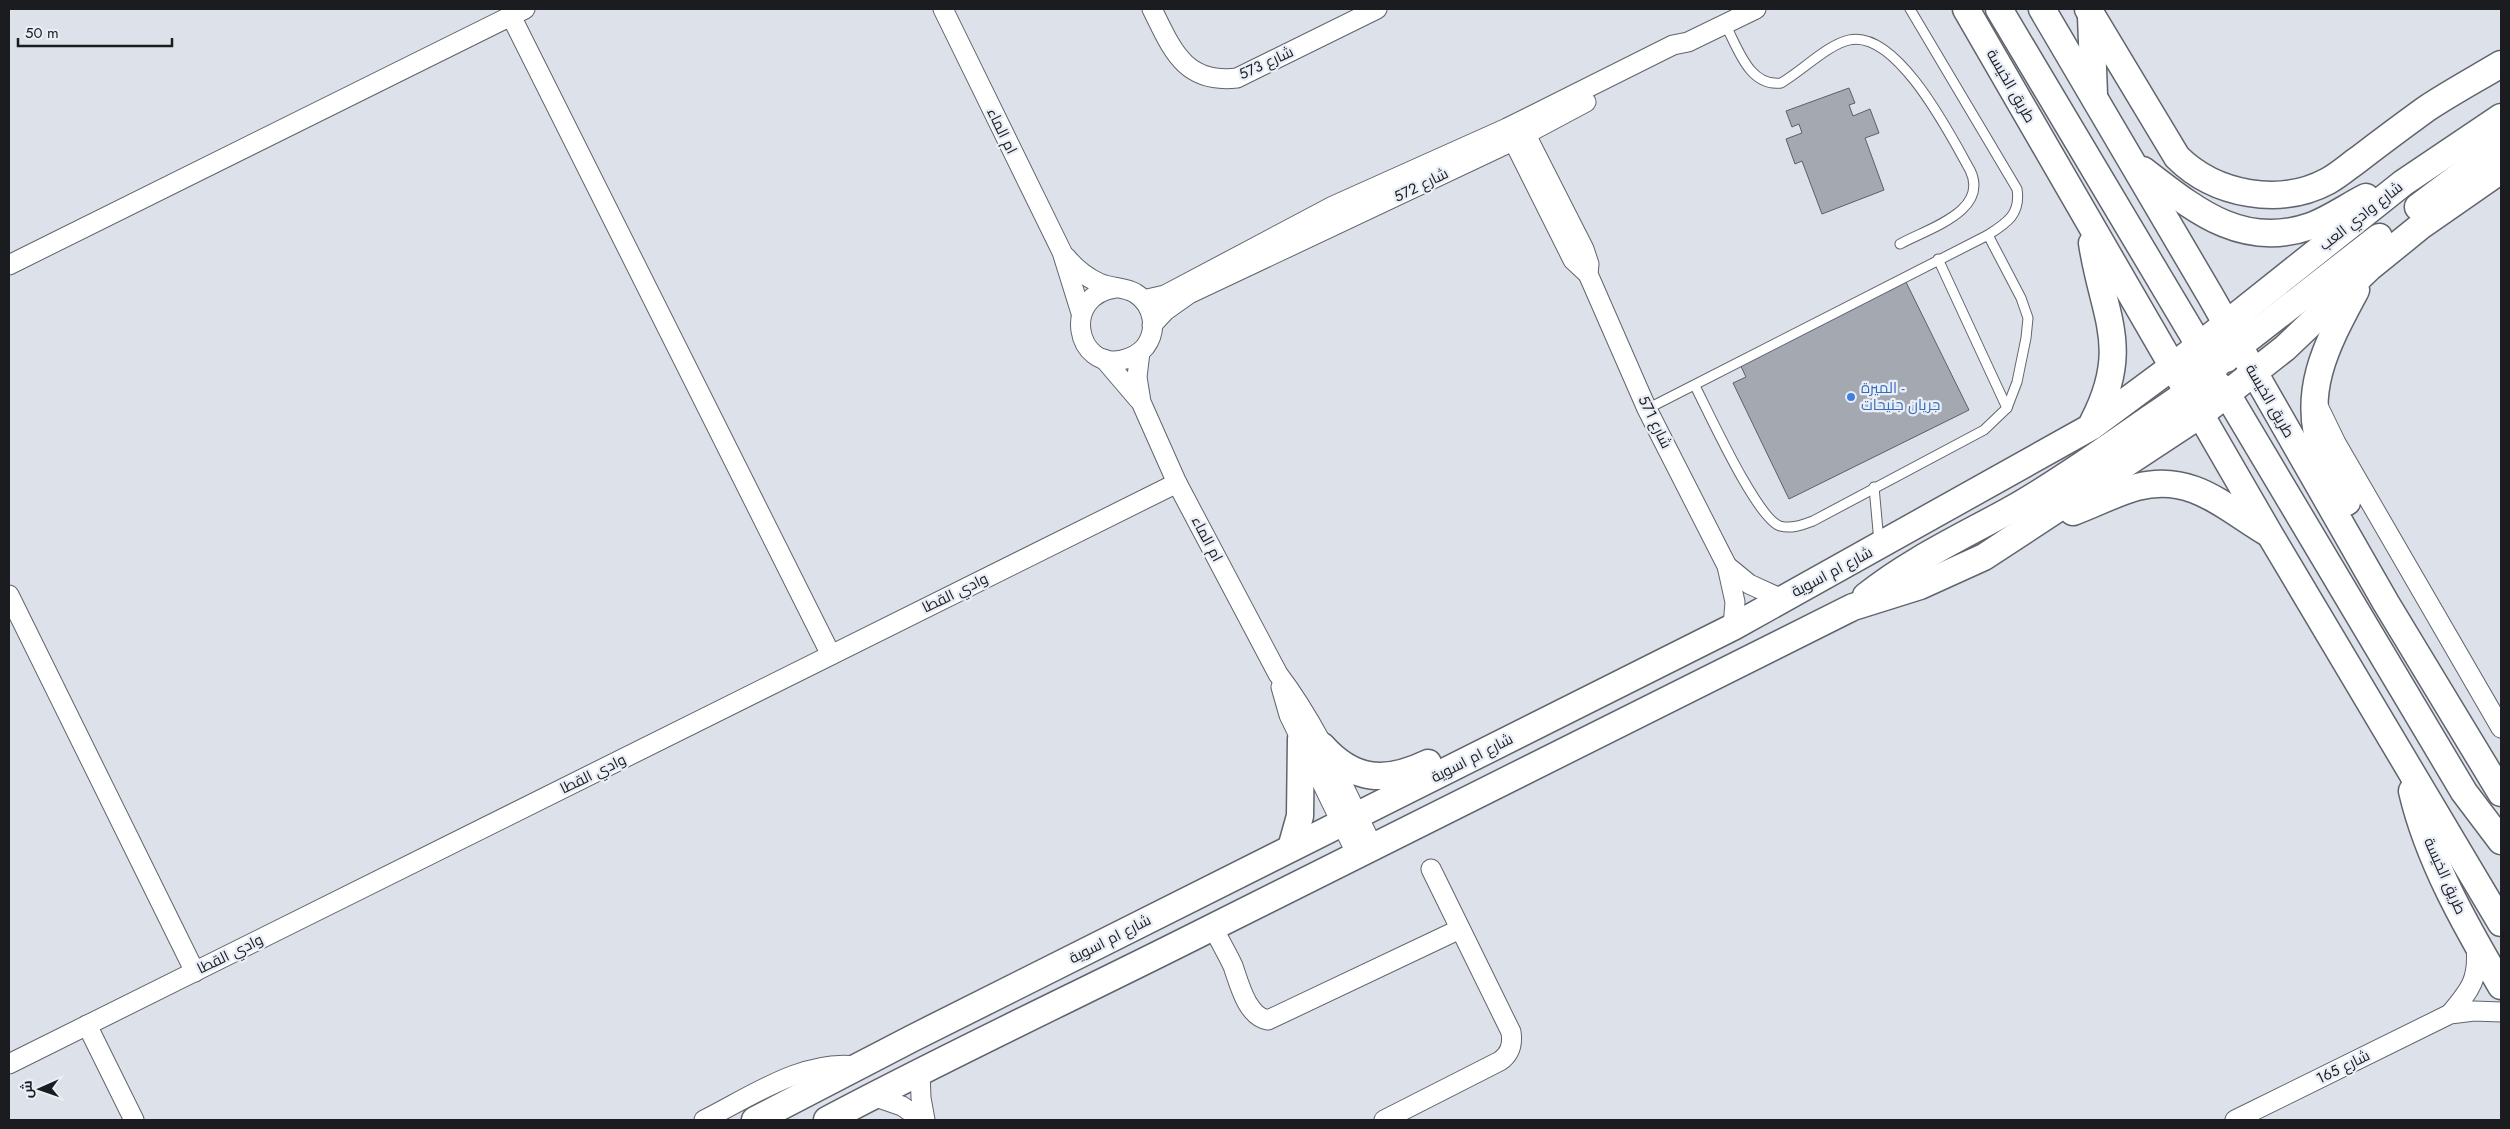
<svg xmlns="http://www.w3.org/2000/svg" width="2510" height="1129" font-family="Jost,Cairo,sans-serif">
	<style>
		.building { fill: #a4a9b1; stroke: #5b5f66 }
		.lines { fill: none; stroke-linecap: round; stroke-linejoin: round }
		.lane-casing { stroke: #60646c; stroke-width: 11 }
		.street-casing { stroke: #60646c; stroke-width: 21 }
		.secondary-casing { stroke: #60646c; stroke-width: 29 }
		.lane { stroke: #fff; stroke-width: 9 }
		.street { stroke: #fff; stroke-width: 19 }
		.secondary { stroke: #fff; stroke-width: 26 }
		.shop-dot { fill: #3f7fe0; stroke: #e9eef7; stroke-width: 2 }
		.labels { text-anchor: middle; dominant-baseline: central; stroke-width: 4.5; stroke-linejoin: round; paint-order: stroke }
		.street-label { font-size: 15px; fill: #1b1c1f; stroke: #e9eef7 }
		.shop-label { font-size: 15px; fill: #366cbe; stroke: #e9eef7; text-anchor: start }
	</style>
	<rect width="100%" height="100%" fill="#dce1ea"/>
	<g class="building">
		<polygon points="1849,88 1855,103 1849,105 1853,116 1870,109 1879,133 1865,138 1884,190 1822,214 1802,161 1795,164 1786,139 1802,133 1799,124 1792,127 1786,111"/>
		<polygon points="1903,276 1969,410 1789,499 1733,383 1746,377 1737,358"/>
	</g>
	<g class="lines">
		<g class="lane-casing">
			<g id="lane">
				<path d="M1725 24C1738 48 1749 87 1781 83 1802 71 1827 45 1849 40 1897 29 1951 136 1970 170 1990 211 1929 228 1900 244"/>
				<polyline points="1938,259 2007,408"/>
				<path d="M1695 386C1708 411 1757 519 1780 526 1792 529 1802 525 1813 521L1984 430 2007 408 2017 382 2026 338 2028 318 2021 298 1988 235"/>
				<path d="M1647 409 1988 235C2007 223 2021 214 2017 189L1910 9"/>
				<polyline points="1874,487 1879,542"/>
			</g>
		</g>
		<g class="street-casing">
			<g id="street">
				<polyline points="943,9 1062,252 1081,313"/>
				<path d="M1152 9C1172 49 1184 84 1237 78L1377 9"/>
				<polyline points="511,16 831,655"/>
				<polyline points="1520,123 1584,249 1589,264 1588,274 1647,409 1727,566 1735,602 1733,627"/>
				<polyline points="1508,130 1573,260 1588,274"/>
				<path d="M1066 257C1075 268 1086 277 1099 283 1110 288 1125 287 1135 293 1154 305 1158 330 1145 347 1139 354 1131 358 1122 360 1076 370 1061 296 1115 288"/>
				<polyline points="9,265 525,9"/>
				<polyline points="1143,300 1165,295 1333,206 1507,128 1673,45 1688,42 1756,9"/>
				<polyline points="1152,325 1165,311 1189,294 1513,141 1586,102"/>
				<path d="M1140 352 1137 377 1141 402 1177 483 1278 674C1317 725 1344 788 1372 845"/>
				<polyline points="1104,359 1139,400"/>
				<polyline points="2319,408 2336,443 2501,728"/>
				<polyline points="1727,566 1749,584 1782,599"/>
				<polyline points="9,595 195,972"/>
				<polyline points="1281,687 1289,715 1356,853"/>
				<path d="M1213 927C1219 940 1227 953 1233 966 1239 983 1247 1017 1268 1020L1460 929"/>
				<path d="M2450 1014C2471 989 2479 979 2476 946"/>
				<polyline points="87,1025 134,1120"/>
				<polyline points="9,1064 1177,483"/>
				<polyline points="920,1071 921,1098 925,1120"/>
				<polyline points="873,1096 902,1106 922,1120"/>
				<path d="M704 1120C750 1097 804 1059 856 1066"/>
				<path d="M1384 1120 1500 1061C1510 1054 1513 1045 1511 1032L1431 869"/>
				<polyline points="2235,1120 2450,1014 2474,1011 2501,1012"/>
			</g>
		</g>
		<g class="secondary-casing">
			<g id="secondary">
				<polyline points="1966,9 2269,533 2501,923"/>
				<polyline points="1999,9 2199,345 2211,358"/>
				<polyline points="2042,9 2210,295 2386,603 2501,793"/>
				<path d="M2088 9 2177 157C2215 195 2280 207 2328 181 2339 175 2349 166 2359 159 2381 142 2404 125 2426 109 2450 93 2476 79 2501 64"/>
				<polyline points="2091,16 2094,95"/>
				<path d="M2143 170C2195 210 2242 250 2311 226 2330 219 2348 206 2366 197"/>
				<polyline points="2418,207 2501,145"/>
				<path d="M2092 243C2103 316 2132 347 2093 422"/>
				<polyline points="2226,359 2239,346 2379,237"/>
				<path d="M2172 367C2196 360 2212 378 2227 394L2464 792 2501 841"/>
				<path d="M2347 502C2340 487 2331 473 2324 457 2299 394 2327 344 2356 290"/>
				<path d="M2073 512C2095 504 2115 493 2137 487 2191 473 2223 506 2266 532"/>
				<path d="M1866 596C1912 559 1968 534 2019 505 2064 479 2106 449 2149 419 2173 402 2205 384 2221 359 2229 347 2230 336 2226 323"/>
				<path d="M1322 746C1354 782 1386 783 1428 763"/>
				<path d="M2412 791C2428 860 2466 926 2501 986"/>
				<polyline points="1291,848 1300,816 1301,739"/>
				<polyline points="755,1120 913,1038 1733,627 2091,427 2172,367 2403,183 2501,117"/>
				<path d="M827 1120C951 1054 1078 995 1203 932 1420 823 1636 714 1853 607L1920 586 1984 557 2200 415 2285 348 2369 268 2422 225 2501 170"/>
			</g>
		</g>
		<use href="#lane" class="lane"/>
		<use href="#street" class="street"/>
		<use href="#secondary" class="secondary"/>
	</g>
	<circle class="shop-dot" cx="1851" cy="397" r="5"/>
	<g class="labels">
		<g class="street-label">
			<text transform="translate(1266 63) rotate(-25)">شارع 573</text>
			<text transform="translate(2011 86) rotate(60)">طريق الخيسة</text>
			<text transform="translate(1002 131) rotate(64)">ام الماء</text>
			<text transform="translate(1421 185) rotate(-26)">شارع 572</text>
			<text transform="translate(2361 216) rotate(-38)">شارع وادي العب</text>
			<text transform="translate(2270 401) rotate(60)">طريق الخيسة</text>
			<text transform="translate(1655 422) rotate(64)">شارع 571</text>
			<text transform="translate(1207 539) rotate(62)">ام الماء</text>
			<text transform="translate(1832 572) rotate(-28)">شارع ام اسوية</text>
			<text transform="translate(955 593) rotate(-26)">وادي القطا</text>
			<text transform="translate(1472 758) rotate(-27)">شارع ام اسوية</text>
			<text transform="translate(593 774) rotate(-26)">وادي القطا</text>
			<text transform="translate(2445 876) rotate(66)">طريق الخيسة</text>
			<text transform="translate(1110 939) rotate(-27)">شارع ام اسوية</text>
			<text transform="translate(230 954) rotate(-26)">وادي القطا</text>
			<text transform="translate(2343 1067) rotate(-26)">شارع 165</text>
		</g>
		<g class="shop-label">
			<text x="1861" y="388">الميرة -<tspan x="1861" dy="17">جريان جنيحات</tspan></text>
		</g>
	</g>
	<rect width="2510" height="1129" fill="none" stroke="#1b1c1f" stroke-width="20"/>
	<g transform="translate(40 1089) rotate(268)" stroke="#e9eef7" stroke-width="4" paint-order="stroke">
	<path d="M0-4L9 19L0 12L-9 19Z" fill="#1b1c1f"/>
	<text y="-8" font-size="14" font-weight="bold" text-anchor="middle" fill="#1b1c1f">ش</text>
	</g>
	<path d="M18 38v8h154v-8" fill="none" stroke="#1b1c1f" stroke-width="2.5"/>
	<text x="25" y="38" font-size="15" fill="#1b1c1f" stroke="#e9eef7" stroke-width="4" paint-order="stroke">50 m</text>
</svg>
